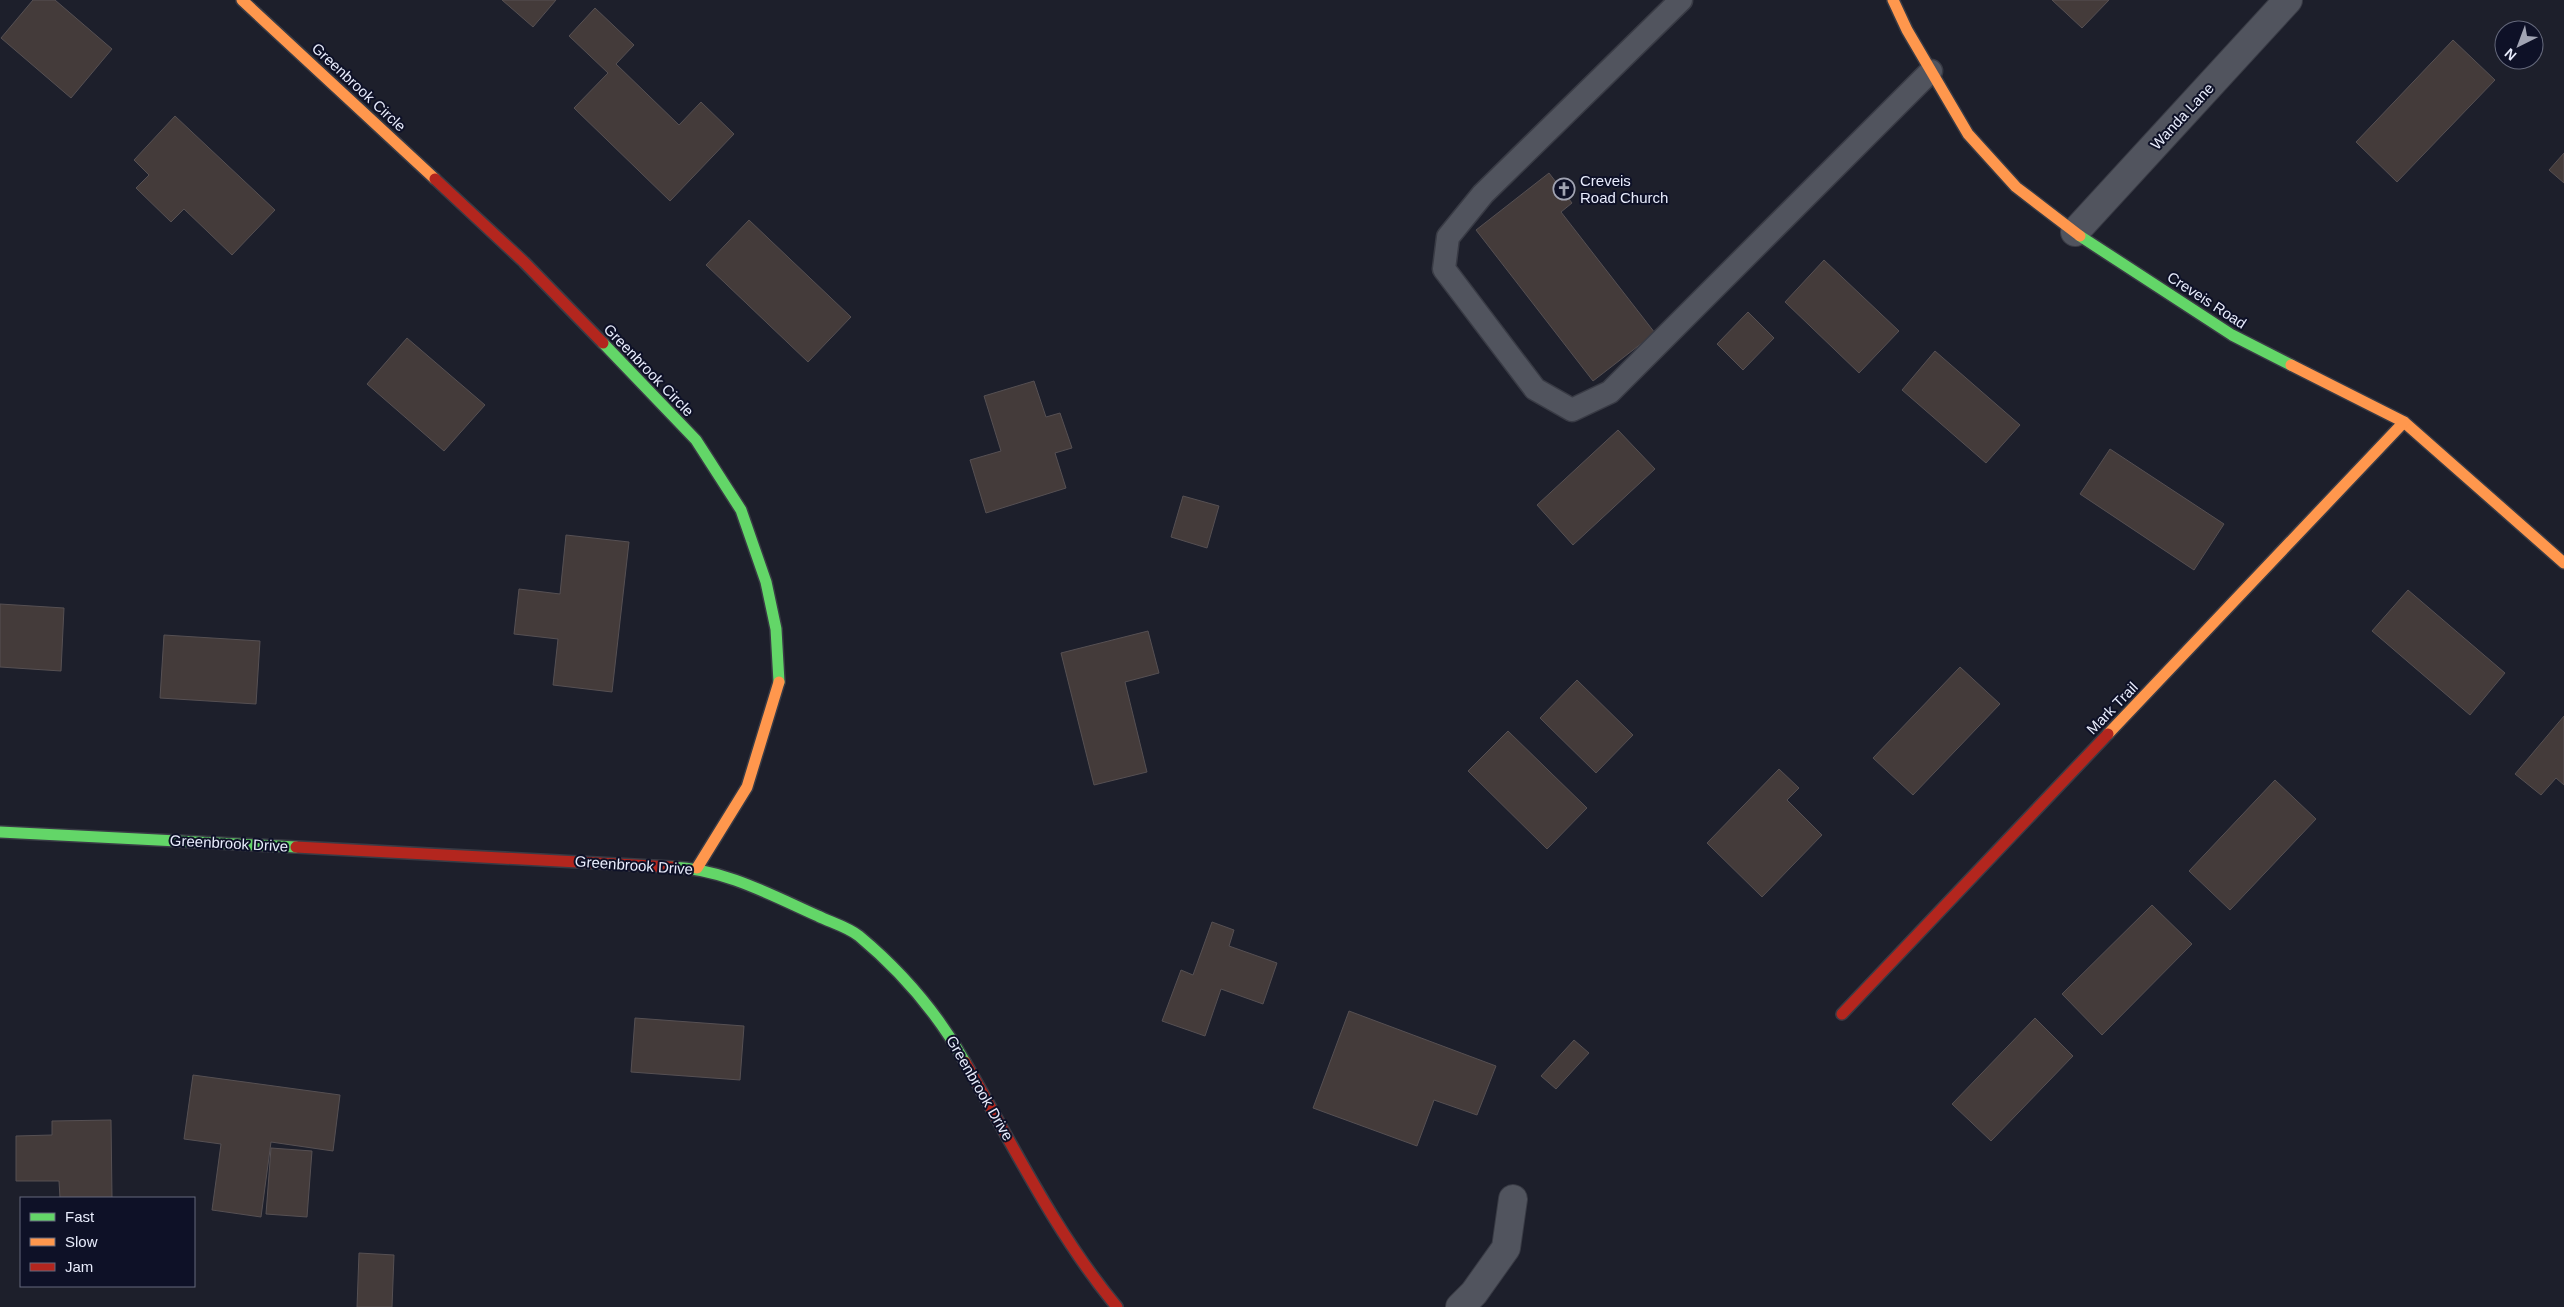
<svg xmlns="http://www.w3.org/2000/svg" width="2564" height="1307" font-family="Helvetica,sans-serif">
	<style>
		.building { fill: #443b3a; stroke: #565053 }
		.lines { fill: none; stroke-linecap: round; stroke-linejoin: round }
		.lane-casing { stroke: #393b45; stroke-width: 25 }
		.street-casing { stroke: #393b45; stroke-width: 30 }
		.fast-casing { stroke: #393b45; stroke-width: 14 }
		.slow-casing { stroke: #393b45; stroke-width: 14 }
		.jam-casing { stroke: #393b45; stroke-width: 14 }
		.lane { stroke: #51545e; stroke-width: 22 }
		.street { stroke: #51545e; stroke-width: 28 }
		.fast { stroke: #63d668; stroke-width: 11 }
		.slow { stroke: #ff974d; stroke-width: 11 }
		.jam { stroke: #b3261e; stroke-width: 11 }
		.labels { text-anchor: middle; dominant-baseline: central; stroke-width: 4; stroke-linejoin: round; paint-order: stroke }
		.street-label { font-size: 15px; fill: #e8ecfc; stroke: #0e1127 }
		.poi-label { font-size: 15px; fill: #e8ecfc; stroke: #0e1127; text-anchor: start }
	</style>
	<rect width="100%" height="100%" fill="#1d1f2b"/>
	<g class="building">
		<polygon points="33,0 55,0 112,49 71,98 1,38"/>
		<polygon points="502,0 556,0 533,27"/>
		<polygon points="2052,0 2109,0 2082,28"/>
		<polygon points="595,8 634,45 616,64 679,125 701,102 734,134 670,201 574,108 608,73 569,36"/>
		<polygon points="2453,40 2495,80 2397,182 2356,142"/>
		<polygon points="175,116 275,210 232,255 184,209 171,222 136,188 149,175 134,160"/>
		<polygon points="2564,153 2564,183 2549,170"/>
		<polygon points="1549,173 1572,203 1561,212 1655,333 1593,381 1476,230"/>
		<polygon points="749,220 851,317 808,362 706,265"/>
		<polygon points="1824,260 1899,331 1859,373 1785,302"/>
		<polygon points="1748,312 1774,338 1743,370 1717,344"/>
		<polygon points="407,338 485,405 444,451 367,384"/>
		<polygon points="1935,351 2020,425 1986,463 1902,390"/>
		<polygon points="1034,381 1046,417 1060,413 1072,448 1055,453 1066,488 986,513 970,460 1001,451 984,396"/>
		<polygon points="1618,430 1655,469 1573,545 1537,505"/>
		<polygon points="2110,449 2224,524 2194,570 2080,494"/>
		<polygon points="1183,496 1219,506 1207,548 1171,537"/>
		<polygon points="566,535 629,542 612,692 553,685 558,639 514,634 519,589 560,594"/>
		<polygon points="2408,590 2505,673 2470,715 2372,631"/>
		<polygon points="0,604 64,608 61,671 0,667"/>
		<polygon points="1148,631 1159,673 1125,682 1147,772 1094,785 1061,653"/>
		<polygon points="164,635 260,641 256,704 160,698"/>
		<polygon points="1960,667 2000,704 1913,795 1873,758"/>
		<polygon points="1577,680 1633,735 1596,773 1540,718"/>
		<polygon points="2564,716 2564,785 2556,778 2541,795 2515,774"/>
		<polygon points="1508,731 1587,808 1547,849 1468,771"/>
		<polygon points="1779,769 1799,788 1787,800 1822,835 1762,897 1707,843"/>
		<polygon points="2275,780 2316,819 2230,910 2189,871"/>
		<polygon points="2152,905 2192,944 2102,1035 2062,994"/>
		<polygon points="1212,922 1234,930 1229,946 1277,963 1263,1004 1221,989 1205,1036 1162,1021 1181,970 1193,975"/>
		<polygon points="1349,1011 1496,1066 1477,1115 1434,1100 1417,1146 1313,1108"/>
		<polygon points="635,1018 744,1026 740,1080 631,1072"/>
		<polygon points="2035,1018 2073,1056 1991,1141 1952,1104"/>
		<polygon points="1574,1040 1589,1053 1556,1089 1541,1076"/>
		<polygon points="193,1075 340,1095 333,1151 271,1142 261,1217 212,1210 221,1144 184,1139"/>
		<polygon points="111,1120 112,1198 60,1198 59,1181 16,1181 16,1136 52,1135 52,1121"/>
		<polygon points="271,1148 312,1151 307,1217 266,1214"/>
		<polygon points="359,1253 394,1255 392,1307 357,1307"/>
	</g>
	<g class="lines">
		<g class="lane-casing">
			<polyline id="lane" points="1681,0 1483,194 1448,237 1444,269 1535,389 1572,410 1610,392 1931,71"/>
		</g>
		<g class="street-casing">
			<g id="street">
				<polyline points="2075,232 2288,0"/>
				<polyline points="1460,1307 1474,1293 1506,1248 1513,1199"/>
			</g>
		</g>
		<g class="fast-casing">
			<g id="fast">
				<polyline points="2080,236 2232,335 2291,365"/>
				<polyline points="603,343 696,440 741,510 766,582 776,629 779,682"/>
				<polyline points="0,832 296,847"/>
				<path d="M672 867C724 869 771 895 818 916 830 922 848 927 859 936 901 971 938 1014 965 1062"/>
			</g>
		</g>
		<g class="slow-casing">
			<g id="slow">
				<polyline points="242,0 435,179"/>
				<polyline points="1893,0 1907,30 1968,134 2016,187 2080,236"/>
				<polyline points="2291,365 2404,422 2564,563"/>
				<polyline points="2108,734 2404,422"/>
				<polyline points="697,868 747,787 779,682"/>
			</g>
		</g>
		<g class="jam-casing">
			<g id="jam">
				<polyline points="435,179 524,262 603,343"/>
				<polyline points="296,847 672,867"/>
				<polyline points="1842,1014 2108,734"/>
				<path d="M965 1062C1013 1145 1056 1234 1117 1307"/>
			</g>
		</g>
		<use href="#lane" class="lane"/>
		<use href="#street" class="street"/>
		<use href="#fast" class="fast"/>
		<use href="#slow" class="slow"/>
		<use href="#jam" class="jam"/>
	</g>
	<defs>
		<g id="church-ring" transform="scale(1.125)"><circle r="9.5" fill="#0e1127" stroke="#a1a4b3" stroke-width="1.5"/><path d="M-1.2-6h2.4v3.5h3.3v2.4h-3.3V6h-2.4V-.1h-3.3v-2.4h3.3Z" fill="#a1a4b3"/></g>
	</defs>
	<g fill-rule="evenodd">
		<use href="#church-ring" x="1564" y="189"/>
	</g>
	<g class="labels">
		<g class="street-label">
			<text transform="translate(359 87) rotate(43)">Greenbrook Circle</text>
			<text transform="translate(2182 116) rotate(-47)">Wanda Lane</text>
			<text transform="translate(2207 300) rotate(33)">Creveis Road</text>
			<text transform="translate(649 370) rotate(46)">Greenbrook Circle</text>
			<text transform="translate(2112 708) rotate(-46)">Mark Trail</text>
			<text transform="translate(229 843) rotate(3)">Greenbrook Drive</text>
			<text transform="translate(634 865) rotate(4)">Greenbrook Drive</text>
			<text transform="translate(980 1088) rotate(60)">Greenbrook Drive</text>
		</g>
		<g class="poi-label">
			<text x="1580" y="180">Creveis<tspan x="1580" dy="17">Road Church</tspan></text>
		</g>
	</g>
	<rect x="20" y="1197" width="175" height="90" fill="#0e1127" stroke="#65697c"/>
	<rect x="30" y="1213" width="25" height="8" fill="#63d668" stroke="#65697c"/>
	<text x="65" y="1222" font-size="15" fill="#e8ecfc">Fast</text>
	<rect x="30" y="1238" width="25" height="8" fill="#ff974d" stroke="#65697c"/>
	<text x="65" y="1247" font-size="15" fill="#e8ecfc">Slow</text>
	<rect x="30" y="1263" width="25" height="8" fill="#b3261e" stroke="#65697c"/>
	<text x="65" y="1272" font-size="15" fill="#e8ecfc">Jam</text>
	<g transform="translate(2519 45) rotate(222)"><circle r="24" fill="#0e1127" stroke="#65697c"/>
	<path d="M0-4L9 19L0 12L-9 19Z" fill="#a1a4b3"/>
	<text y="-8" font-size="14" font-weight="bold" text-anchor="middle" fill="#e8ecfc">N</text>
	</g>
</svg>
